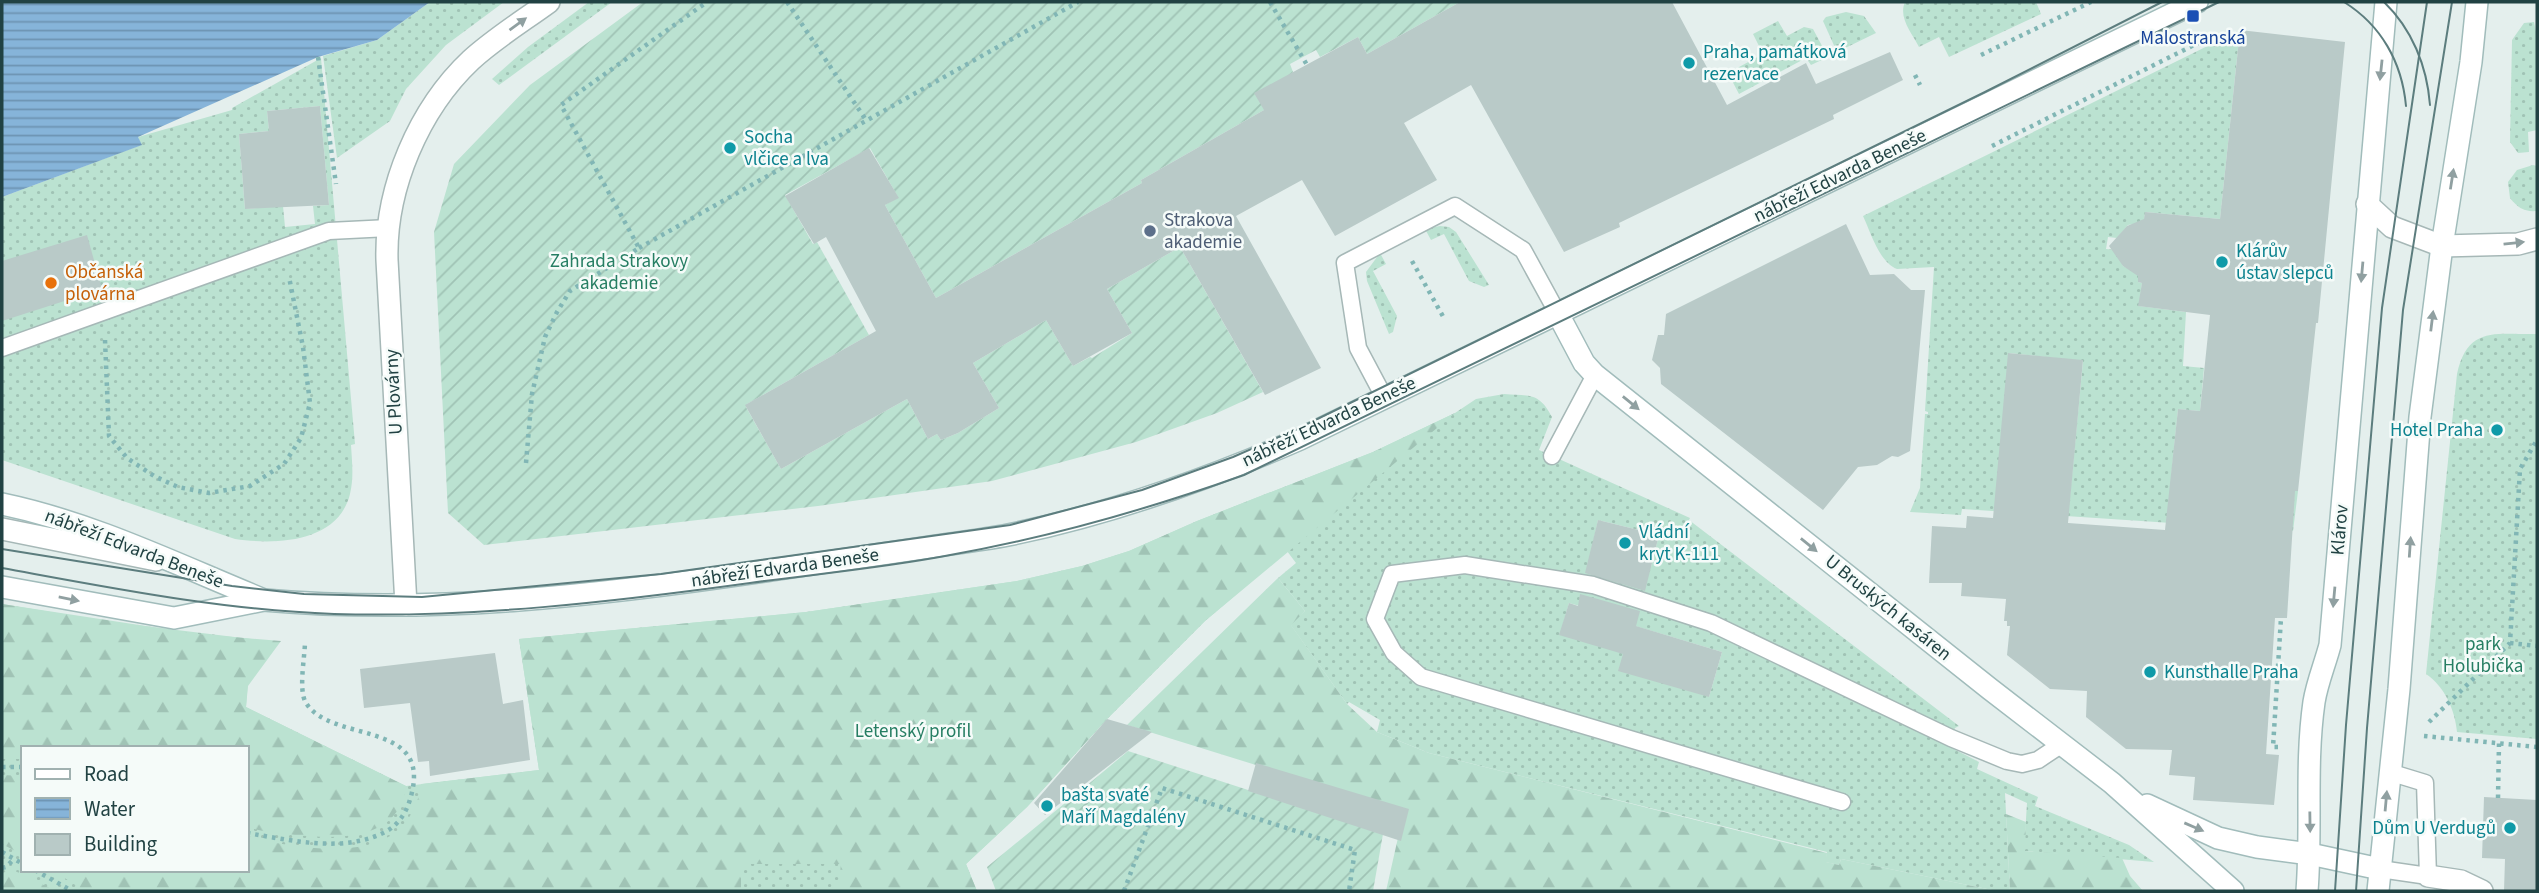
<svg xmlns="http://www.w3.org/2000/svg" width="2539" height="893" font-family="'Source Sans 3',sans-serif">
	<style>
		.grass { fill: url(#grass-dots); fill-rule: evenodd }
		.forest { fill: url(#forest-firs) }
		.garden { fill: url(#garden-furrows) }
		.water { fill: url(#water-rules) }
		.building { fill: #b9cac8 }
		.lines { fill: none; stroke-linecap: round; stroke-linejoin: round }
		.service-casing { stroke: #a6b8b7; stroke-width: 19 }
		.pedestrian-casing { stroke: #a6b8b7; stroke-width: 24 }
		.minor-casing { stroke: #a6b8b7; stroke-width: 24 }
		.tertiary-casing { stroke: #a6b8b7; stroke-width: 24 }
		.secondary-casing { stroke: #a1bcbb; stroke-width: 24 }
		.path { stroke: #81b6b5; stroke-width: 4.5; stroke-dasharray: 3.5 5; stroke-linecap: butt }
		.service { stroke: #fff; stroke-width: 16 }
		.pedestrian { stroke: #fff; stroke-width: 21 }
		.minor { stroke: #fff; stroke-width: 21 }
		.tertiary { stroke: #fff; stroke-width: 21 }
		.secondary { stroke: #fff; stroke-width: 21 }
		.tram { stroke: #5c7d7e; stroke-width: 2 }
		.oneway { fill: #90a0a1 }
		.transit-dot { fill: #1a4fb4; stroke: #f5fbf9; stroke-width: 2.5 }
		.culture-dot { fill: #0f9aa8; stroke: #f5fbf9; stroke-width: 2.5 }
		.service-dot { fill: #5c6f8a; stroke: #f5fbf9; stroke-width: 2.5 }
		.food-dot { fill: #e8710a; stroke: #f5fbf9; stroke-width: 2.5 }
		.labels { text-anchor: middle; dominant-baseline: central; stroke-width: 5; stroke-linejoin: round; paint-order: stroke }
		.transit-label { font-size: 19px; fill: #164399; stroke: #f5fbf9 }
		.culture-label { font-size: 19px; fill: #0d838f; stroke: #f5fbf9; text-anchor: start }
		.street-label { font-size: 19px; fill: #214243; stroke: #f5fbf9 }
		.service-label { font-size: 19px; fill: #4e5e75; stroke: #f5fbf9; text-anchor: start }
		.park-label { font-size: 19px; fill: #267e63; stroke: #f5fbf9 }
		.food-label { font-size: 19px; fill: #c56008; stroke: #f5fbf9; text-anchor: start }
	</style>
	<defs>
		<pattern id="grass-dots" width="8" height="8" patternUnits="userSpaceOnUse" patternTransform="scale(1.75)"><rect width="8" height="8" fill="#bbe2d1"/><path d="M2 2h.1M6 6h.1" fill="none" stroke="#a0c3b5" stroke-width="1.8" stroke-linecap="round"/></pattern>
		<pattern id="forest-firs" width="22" height="20" patternUnits="userSpaceOnUse" patternTransform="scale(1.75)"><rect width="22" height="20" fill="#bbe2d1"/><path d="M5 1l3.5 6h-7zM16 11l3.5 6h-7z" fill="#a0c3b5"/></pattern>
		<pattern id="garden-furrows" width="10" height="10" patternUnits="userSpaceOnUse" patternTransform="scale(1.75)"><rect width="10" height="10" fill="#bbe2d1"/><path d="M-1 1l2-2M0 10L10 0M9 11l2-2" fill="none" stroke="#a0c3b5"/></pattern>
		<pattern id="water-rules" width="6" height="5" patternUnits="userSpaceOnUse" patternTransform="scale(1.75)"><rect width="6" height="5" fill="#86b4d9"/><path d="M0 2.5h6" fill="none" stroke="#6d94b2"/></pattern>
	</defs>
	<rect width="100%" height="100%" fill="#e4efed"/>
	<g class="grass">
		<polygon points="430,2 504,2 446,45 406,89 390,121 337,158 323,56 377,40"/>
		<polygon points="589,2 612,2 499,85 492,79 528,47"/>
		<path d="M1905 2H2036L2041 14 1949 57 1939 37 1919 47C1912 33 1898 18 1905 2Z"/>
		<polygon points="1846,12 1864,16 1876,33 1837,52 1823,21 1826,17"/>
		<polygon points="1778,21 1787,36 1804,27 1813,29 1828,57 1811,65 1806,58 1739,94 1728,73 1763,54 1753,34"/>
		<polygon points="2534,22 2537,37 2537,130 2528,132 2529,152 2518,153 2510,142 2512,40 2524,23"/>
		<path d="M2240 30 2220 219 2145 212 2144 222 2128 225 2117 238 2108 237 2106 249 2116 250 2123 266 2138 274V282L2142 283 2139 306 2186 312 2183 366 2204 368 2200 411 2178 409 2171 478 2298 491 2293 531 1962 509 1961 515 1910 512 1920 488 1925 414H1928V412L1925 411 1934 267 1897 269C1879 262 1871 233 1863 216ZM2009 353 2083 361 2070 496Z"/>
		<path d="M321 58 355 444 351 445C352 462 354 477 350 494 338 543 275 545 235 539L2 460V197L141 145 138 137 232 110V108ZM320 106 329 205 313 206 315 224 285 227 283 206 245 209 239 134 269 131 267 111Z"/>
		<path d="M2533 165 2537 166V211C2524 212 2518 208 2510 198L2508 182 2517 170Z"/>
		<polygon points="1440,226 1449,227 1456,232 1489,285 1484,287 1469,281 1444,234 1431,240 1425,229"/>
		<polygon points="1380,253 1386,264 1373,271 1397,316 1393,332 1389,334 1367,281 1366,272"/>
		<path d="M2537 334V739L2457 732C2455 710 2445 687 2426 674L2457 374C2468 325 2496 335 2537 334Z"/>
		<path d="M1504 394C1530 396 1539 392 1552 417L1539 450 1690 518 1689 520 1959 726 1955 728 1948 746 1979 762 1977 769 2038 797 2035 806 2129 845 2154 862 2024 851 2027 803 2005 793 2010 891H1997L1841 859 1839 865 1825 862 1827 852 1429 753 1377 732 1380 720 1349 702 1347 704 1290 624 1305 611 1278 578 1296 563 1287 551 1205 621 1107 719 1027 807 966 864 977 891H2V604L111 622 251 639 246 707 406 786 539 770 519 639 806 612 1017 581 1082 566 1129 551 1197 521 1373 452 1455 413 1476 399ZM1598 520 1659 535 1651 567 1591 552ZM1569 603 1629 620 1560 635ZM1632 625 1722 652 1709 697ZM23 748H247V870H23Z"/>
	</g>
	<g class="forest">
		<path d="M1455 413 1205 621 1107 719 1027 807 966 864 977 891H838L841 864H741V891H85L52 870H247V837C294 848 389 866 413 810 417 801 421 793 421 784L539 770 519 639 806 612 1017 581 1082 566 1129 551 1197 521 1373 452Z"/>
		<polygon points="1278,578 1305,611 1291,625 1347,704 1377,732 1429,753 1827,853 1826,862 1839,865 1841,859 1997,891 1386,891 1404,811 1127,725"/>
		<path d="M2 604 198 634 281 641 248 686 246 707 406 786C399 842 337 839 295 835 279 833 263 832 247 827V748H23V759H2Z"/>
		<polygon points="2,775 23,776 23,855 2,844"/>
		<polygon points="2006,814 2026,822 2025,851 2122,858 2130,876 2143,891 2010,891"/>
		<polygon points="13,870 56,891 2,891 2,873"/>
	</g>
	<g class="garden">
		<polygon points="643,2 1460,2 1367,54 1358,37 1320,57 1316,50 1290,64 1293,72 1264,110 1141,180 1142,183 936,298 885,205 898,197 870,148 785,195 813,244 817,242 869,335 747,404 746,407 781,469 907,399 928,439 937,434 941,440 958,433 999,408 973,363 1046,320 1073,366 1090,357 1092,358 1132,333 1107,289 1180,247 1263,392 1217,413 1136,442 992,481 818,506 484,545 448,513 434,232 454,164 530,85"/>
		<polygon points="1128,751 1383,834 1373,891 996,891 987,867 1070,799 1075,804 1089,792 1085,787"/>
	</g>
	<polygon class="water" points="2,2 430,2 377,40 318,57 138,137 142,145 2,197"/>
	<g class="building">
		<polygon points="1460,2 1672,2 1727,105 1806,63 1816,84 1890,52 1903,80 1833,115 1834,119 1619,223 1620,227 1564,252 1471,85 1404,123 1437,180 1335,236 1302,180 1236,216 1321,368 1265,395 1180,247 1107,289 1132,333 1073,366 1046,320 973,363 999,408 958,433 941,440 937,434 928,439 907,399 781,469 745,405 876,331 826,237 814,244 785,196 869,148 899,198 885,205 936,298 1142,183 1141,180 1264,110 1254,93 1358,37 1367,54"/>
		<polygon points="2240,30 2345,42 2318,323 2316,323 2298,491 2295,491 2287,618 2275,618 2266,754 2279,755 2274,805 2193,800 2195,777 2169,775 2172,750 2126,749 2086,717 2087,691 2050,689 2007,655 2010,626 2007,626 2007,621 2004,621 2006,599 1961,596 1962,583 1929,583 1932,526 1966,528 1967,516 1993,518 2008,353 2083,360 2068,523 2165,530 2178,409 2200,411 2210,315 2138,306 2142,283 2138,282 2138,276 2123,266 2109,246 2127,226 2144,219 2145,212 2220,219"/>
		<polygon points="320,106 329,205 245,209 239,134 269,131 267,111"/>
		<polygon points="1846,224 1870,275 1894,274 1911,290 1925,290 1910,451 1898,457 1892,456 1877,465 1858,467 1823,510 1661,384 1660,368 1652,360 1658,335 1664,335 1666,314"/>
		<polygon points="87,235 102,289 2,321 2,261"/>
		<polygon points="1598,520 1659,535 1645,591 1585,573"/>
		<polygon points="1580,594 1640,611 1636,626 1722,652 1709,697 1618,671 1623,654 1559,635 1569,603 1578,606"/>
		<polygon points="495,653 503,704 523,700 530,760 430,776 429,761 418,762 410,703 364,708 360,669"/>
		<polygon points="1107,719 1152,732 1045,815 1034,803"/>
		<polygon points="1256,763 1409,809 1401,841 1248,791"/>
		<polygon points="2484,797 2537,800 2537,891 2504,891 2505,859 2482,858"/>
	</g>
	<g class="lines">
		<g class="service-casing">
			<g id="service">
				<polyline points="2,348 329,231 389,228"/>
				<polyline points="1384,397 1358,348 1345,263 1455,206 1523,250 1558,314"/>
				<polyline points="1552,456 1595,375"/>
				<polyline points="1842,802 1421,677 1394,653 1375,619 1392,574 1465,565 1593,585 1711,623 1951,738 2007,761 2022,764 2038,760 2062,744"/>
				<polyline points="2380,869 2428,876 2425,783 2389,772"/>
			</g>
		</g>
		<g class="pedestrian-casing">
			<polyline id="pedestrian" points="2428,876 2461,881 2482,891"/>
		</g>
		<g class="minor-casing">
			<g id="minor">
				<polyline points="2367,204 2392,227 2442,246 2518,244 2537,239"/>
				<path d="M406 605 387 260C385 188 419 109 471 60 495 38 523 21 549 2"/>
			</g>
		</g>
		<g class="tertiary-casing">
			<polyline id="tertiary" points="2,529 156,560"/>
		</g>
		<g class="secondary-casing">
			<g id="secondary">
				<polyline points="1558,314 1584,363 1595,375 1990,689 2112,783 2233,891"/>
				<path d="M2 504C93 523 178 565 264 600 433 615 605 595 772 570 824 562 877 555 929 547 956 543 982 540 1008 535 1107 515 1208 479 1300 439L2197 2"/>
				<polyline points="2,587 174,618 264,600"/>
				<polyline points="2147,805 2218,838 2257,847 2310,854 2380,869"/>
				<path d="M2307 891C2312 828 2305 765 2314 702 2317 683 2325 664 2330 645L2386 2"/>
				<polyline points="2378,891 2399,689 2420,417 2442,246 2471,62 2477,2"/>
			</g>
		</g>
		<g class="path">
			<polyline points="787,2 866,120"/>
			<polyline points="1270,2 1307,65"/>
			<polyline points="1981,55 2091,2"/>
			<polyline points="318,57 336,184"/>
			<polyline points="1915,75 1920,85"/>
			<polyline points="1992,146 2200,42"/>
			<polyline points="639,248 1078,2"/>
			<polyline points="1412,261 1445,320"/>
			<polyline points="105,340 109,436 127,458 154,476 178,487 209,493 250,486 284,464 301,438 310,403 303,347 289,277"/>
			<polyline points="526,463 532,394 545,337 557,312 570,291 639,248 561,105 707,2"/>
			<polyline points="2510,643 2537,646"/>
			<polyline points="2429,722 2510,643 2520,469 2537,440"/>
			<polyline points="2424,736 2537,747"/>
			<polyline points="2278,747 2273,747 2281,618"/>
			<polyline points="2,767 23,767"/>
			<polyline points="2498,798 2499,743"/>
			<path d="M247 833C290 840 341 853 383 833 400 825 408 810 412 792 429 720 331 743 306 703 298 690 305 657 305 641"/>
			<polyline points="2,852 23,864"/>
			<polyline points="2,868 6,867 14,859"/>
			<polyline points="35,870 72,891"/>
			<polyline points="1124,891 1162,788 1355,850 1349,891"/>
		</g>
		<use href="#service" class="service"/>
		<use href="#pedestrian" class="pedestrian"/>
		<use href="#minor" class="minor"/>
		<use href="#tertiary" class="tertiary"/>
		<use href="#secondary" class="secondary"/>
		<g class="tram">
			<path d="M2344 2C2381 25 2402 62 2406 106"/>
			<path d="M2384 2C2412 29 2427 66 2430 105"/>
			<polyline points="2,549 232,586 304,594 422,597 661,574 1010,525 1142,490 1233,457 1295,430 1985,92 2162,2"/>
			<path d="M2 568C112 588 222 610 334 614 474 618 612 602 750 583 815 574 881 568 945 556 1047 538 1146 510 1244 475L2219 2"/>
			<polyline points="2335,891 2346,725 2382,308 2427,2"/>
			<polyline points="2356,891 2367,728 2403,310 2452,2"/>
		</g>
	</g>
	<defs><path id="oneway-solid" d="M-6-.8H1V-3.2L6.5 0L1 3.2V.8H-6Z" transform="scale(1.75)"/></defs>
	<g class="oneway">
		<use href="#oneway-solid" transform="translate(518 24) rotate(-36)"/>
		<use href="#oneway-solid" transform="translate(2381 70) rotate(96)"/>
		<use href="#oneway-solid" transform="translate(2452 179) rotate(-81)"/>
		<use href="#oneway-solid" transform="translate(2514 243) rotate(-6)"/>
		<use href="#oneway-solid" transform="translate(2362 272) rotate(95)"/>
		<use href="#oneway-solid" transform="translate(2432 321) rotate(-83)"/>
		<use href="#oneway-solid" transform="translate(1631 403) rotate(39)"/>
		<use href="#oneway-solid" transform="translate(1809 545) rotate(39)"/>
		<use href="#oneway-solid" transform="translate(2410 547) rotate(-86)"/>
		<use href="#oneway-solid" transform="translate(2334 597) rotate(95)"/>
		<use href="#oneway-solid" transform="translate(69 599) rotate(11)"/>
		<use href="#oneway-solid" transform="translate(2386 801) rotate(-85)"/>
		<use href="#oneway-solid" transform="translate(2310 822) rotate(89)"/>
		<use href="#oneway-solid" transform="translate(2194 827) rotate(23)"/>
	</g>
	<rect class="transit-dot" x="2186" y="9" width="14" height="14" rx="3.5"/>
	<g class="culture-dot">
		<circle cx="1689" cy="63" r="7"/>
		<circle cx="730" cy="148" r="7"/>
		<circle cx="2222" cy="262" r="7"/>
		<circle cx="2497" cy="430" r="7"/>
		<circle cx="1625" cy="543" r="7"/>
		<circle cx="2150" cy="672" r="7"/>
		<circle cx="1047" cy="806" r="7"/>
		<circle cx="2510" cy="828" r="7"/>
	</g>
	<circle class="service-dot" cx="1150" cy="231" r="7"/>
	<circle class="food-dot" cx="51" cy="283" r="7"/>
	<g class="labels">
		<g class="transit-label">
			<text x="2193" y="38">Malostranská</text>
		</g>
		<g class="culture-label">
			<text x="1703" y="52">Praha, památková<tspan x="1703" dy="22">rezervace</tspan></text>
			<text x="744" y="137">Socha<tspan x="744" dy="22">vlčice a lva</tspan></text>
			<text x="2236" y="251">Klárův<tspan x="2236" dy="22">ústav slepců</tspan></text>
			<text x="2483" y="430" text-anchor="end">Hotel Praha</text>
			<text x="1639" y="532">Vládní<tspan x="1639" dy="22">kryt K-111</tspan></text>
			<text x="2164" y="672">Kunsthalle Praha</text>
			<text x="1061" y="795">bašta svaté<tspan x="1061" dy="22">Maří Magdalény</tspan></text>
			<text x="2496" y="828" text-anchor="end">Dům U Verdugů</text>
		</g>
		<g class="street-label">
			<text transform="translate(1840 176) rotate(-26)">nábřeží Edvarda Beneše</text>
			<text transform="translate(394 392) rotate(-93)">U Plovárny</text>
			<text transform="translate(1329 422) rotate(-25)">nábřeží Edvarda Beneše</text>
			<text transform="translate(2340 530) rotate(-85)">Klárov</text>
			<text transform="translate(134 549) rotate(21)">nábřeží Edvarda Beneše</text>
			<text transform="translate(785 568) rotate(-8)">nábřeží Edvarda Beneše</text>
			<text transform="translate(1888 608) rotate(39)">U Bruských kasáren</text>
		</g>
		<g class="service-label">
			<text x="1164" y="220">Strakova<tspan x="1164" dy="22">akademie</tspan></text>
		</g>
		<g class="park-label">
			<text x="619" y="261">Zahrada Strakovy<tspan x="619" dy="22">akademie</tspan></text>
			<text x="2483" y="644">park<tspan x="2483" dy="22">Holubička</tspan></text>
			<text x="913" y="731">Letenský profil</text>
		</g>
		<g class="food-label">
			<text x="65" y="272">Občanská<tspan x="65" dy="22">plovárna</tspan></text>
		</g>
	</g>
	<rect width="2539" height="893" fill="none" stroke="#214243" stroke-width="7"/>
	<rect x="21" y="746" width="228" height="126" fill="#f5fbf9" stroke="#a0b1b0" stroke-width="2"/>
	<rect x="35" y="769" width="35" height="10" fill="#ffffff" stroke="#a0b1b0" stroke-width="2"/>
	<text x="84" y="781" font-size="21" fill="#214243">Road</text>
	<rect x="35" y="798" width="35" height="21" fill="url(#water-rules)" stroke="#a0b1b0" stroke-width="2"/>
	<text x="84" y="816" font-size="21" fill="#214243">Water</text>
	<rect x="35" y="834" width="35" height="21" fill="#b9cac8" stroke="#a0b1b0" stroke-width="2"/>
	<text x="84" y="851" font-size="21" fill="#214243">Building</text>
</svg>
